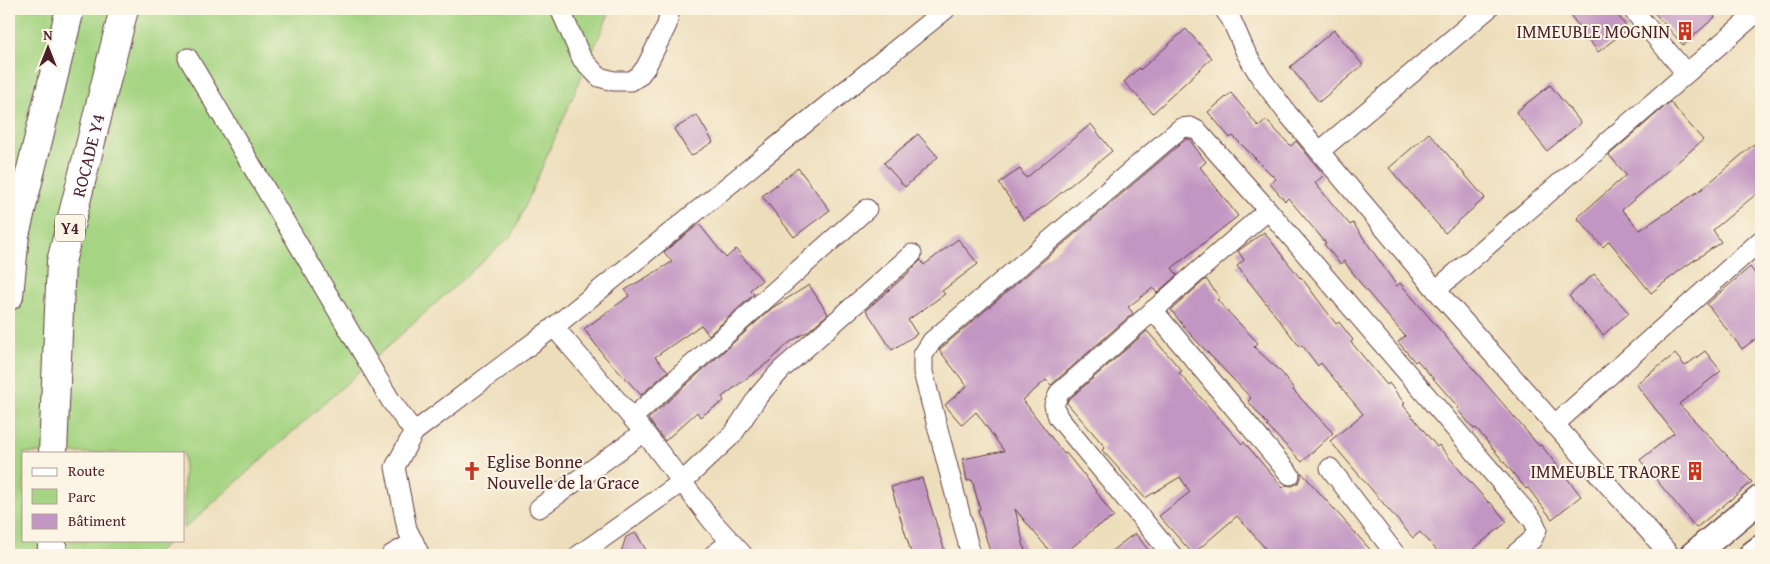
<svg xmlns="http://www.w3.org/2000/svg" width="1770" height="564" font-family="'Gentium Book Plus',serif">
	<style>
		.green { fill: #a5d482; stroke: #787a56 }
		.building { fill: #c296c2 }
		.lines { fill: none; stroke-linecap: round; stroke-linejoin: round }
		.street-casing { stroke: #623c41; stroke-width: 21 }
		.secondary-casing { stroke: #623c41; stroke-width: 29 }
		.highway-casing { stroke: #623c41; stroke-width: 30 }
		.street { stroke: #fff; stroke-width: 19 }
		.secondary { stroke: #fff; stroke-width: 26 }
		.highway { stroke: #fff; stroke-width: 28 }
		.labels { text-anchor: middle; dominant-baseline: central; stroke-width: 4; stroke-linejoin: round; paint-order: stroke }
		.shield { fill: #fcf5e5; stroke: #7f5f63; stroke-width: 1 }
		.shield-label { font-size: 16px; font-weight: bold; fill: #4a1f2b }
		.poi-label { font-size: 18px; fill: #4a1f2b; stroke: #fcf5e5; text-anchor: end }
		.street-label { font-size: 18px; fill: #4a1f2b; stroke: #fcf5e5 }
	</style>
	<rect width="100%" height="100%" fill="#fcf5e5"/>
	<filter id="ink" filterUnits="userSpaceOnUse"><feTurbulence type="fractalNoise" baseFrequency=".02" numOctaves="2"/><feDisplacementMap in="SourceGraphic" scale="10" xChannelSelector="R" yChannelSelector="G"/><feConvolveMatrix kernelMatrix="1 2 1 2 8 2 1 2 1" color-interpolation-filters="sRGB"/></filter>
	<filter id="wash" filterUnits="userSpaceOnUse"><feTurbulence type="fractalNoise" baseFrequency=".0096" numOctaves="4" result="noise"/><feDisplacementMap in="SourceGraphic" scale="20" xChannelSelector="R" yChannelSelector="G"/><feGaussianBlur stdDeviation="1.12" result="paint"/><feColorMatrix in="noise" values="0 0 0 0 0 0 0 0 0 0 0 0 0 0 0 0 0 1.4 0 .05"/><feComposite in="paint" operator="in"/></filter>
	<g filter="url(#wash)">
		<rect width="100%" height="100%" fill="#eddebb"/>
		<polygon class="green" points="9,9 611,9 513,234 184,529 184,453 24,453 24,540 171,540 154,555 9,555"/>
		<g id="blocks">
			<g class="building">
				<polygon points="1580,9 1613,9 1628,29 1598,52 1571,16"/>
				<polygon points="1651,9 1707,9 1715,17 1683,45"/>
				<polygon points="1186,29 1212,58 1153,113 1124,82 1139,68 1140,70"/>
				<polygon points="1334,30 1363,65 1319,102 1290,67"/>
				<polygon points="1550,85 1581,123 1547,151 1516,112"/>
				<polygon points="1231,93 1259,127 1266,120 1291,146 1296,141 1324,175 1315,183 1350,225 1353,223 1397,286 1400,283 1539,446 1541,445 1581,496 1552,519 1528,488 1526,489 1476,428 1474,429 1457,409 1459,408 1417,360 1415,362 1398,342 1405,336 1364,288 1344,261 1340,264 1324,244 1326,243 1288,198 1285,201 1270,184 1276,179 1233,136 1230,138 1208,112"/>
				<polygon points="1670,102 1703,140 1622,210 1640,230 1702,189 1761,138 1761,190 1713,230 1721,242 1683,268 1651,293 1609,241 1603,247 1577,218 1626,175 1609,155"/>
				<polygon points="697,115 713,142 691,156 674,129"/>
				<polygon points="1091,124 1112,151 1045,206 1024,220 999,183 1020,169 1026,178"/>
				<polygon points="1429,133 1485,198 1445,233 1389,168"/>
				<polygon points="918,134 938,157 905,187 884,163"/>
				<polygon points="1186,139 1189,139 1206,162 1200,167 1238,216 1172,268 1177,275 1157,293 1153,288 1128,307 1133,313 1051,385 1046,380 1023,400 1064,454 1066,453 1083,474 1084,474 1114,517 1095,528 1063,555 1053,555 1015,509 1026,555 991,555 978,510 980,509 972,480 967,481 963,459 1004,451 976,412 962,425 945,405 967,386 939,350"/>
				<polygon points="798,168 830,210 794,237 762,196"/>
				<polygon points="699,224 726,258 736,249 762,280 750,290 754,294 709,335 701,325 655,357 668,371 641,395 605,357 584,329 629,296 625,290 672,262 664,252"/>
				<polygon points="1264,232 1300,278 1301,277 1336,324 1339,322 1353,340 1351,342 1387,385 1389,383 1405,404 1403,405 1437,447 1439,445 1463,474 1489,503 1490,502 1507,522 1466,555 1441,555 1420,532 1413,538 1330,441 1363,414 1321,363 1318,366 1302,345 1300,347 1237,266 1244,260 1238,251"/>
				<polygon points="958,239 978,264 942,291 945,294 908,320 917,334 892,350 866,310 905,276 921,260 924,265"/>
				<polygon points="1750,267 1761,281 1761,335 1742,349 1707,304"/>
				<polygon points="1594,274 1629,313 1603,335 1569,296"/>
				<polygon points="1206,279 1220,298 1217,300 1258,343 1254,347 1282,373 1294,389 1293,390 1333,433 1302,462 1267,426 1268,425 1248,401 1251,398 1190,334 1171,310"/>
				<polygon points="809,285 828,314 808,331 790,342 771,360 722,397 724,401 700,417 697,412 665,441 648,419 772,308"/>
				<polygon points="1147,331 1182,371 1179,373 1242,444 1244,442 1283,488 1286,485 1292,486 1298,483 1301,478 1301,472 1375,555 1271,555 1237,516 1193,554 1159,516 1190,492 1180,477 1145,498 1102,450 1105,447 1067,403 1068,400"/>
				<polygon points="1705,351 1721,371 1679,404 1752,482 1696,528 1640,460 1674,433 1636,384 1675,354 1685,366"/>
				<polygon points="922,478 946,555 912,555 891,487"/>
				<polygon points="636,533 649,555 620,555 626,537"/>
				<polygon points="1135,533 1152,555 1106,555"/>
			</g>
		</g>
	</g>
	<g filter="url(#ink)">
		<use href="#blocks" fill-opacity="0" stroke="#623c41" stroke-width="1"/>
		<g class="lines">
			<g class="street-casing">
				<g id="street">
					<polyline points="560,9 582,59 599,77 614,81 631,81 639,76 646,67 667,25 670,9"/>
					<polyline points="1224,9 1231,19 1246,53 1261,78 1287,113 1436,290 1670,555"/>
					<polyline points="1632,9 1686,73"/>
					<polyline points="188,58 391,401 414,432"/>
					<polyline points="1320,151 1488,9"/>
					<polyline points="1436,290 1761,9"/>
					<polyline points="1153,310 1290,475"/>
					<polyline points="554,327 644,432 712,521 743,555"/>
					<polyline points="632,418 867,209"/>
					<polyline points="1554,425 1761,240"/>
					<polyline points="1330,468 1396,555"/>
					<polyline points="539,508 644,432"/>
					<polyline points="391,555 414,542"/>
					<polyline points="420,555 407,529 395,467 414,432 554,327 946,9"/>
					<polyline points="579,555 682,482 733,434 759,395 781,370 912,254"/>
					<polyline points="713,555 731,542"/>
					<polyline points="971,555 923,372 923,355 932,341 1181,128 1190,127 1198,131 1268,210 1533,520 1537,529 1532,540 1514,555"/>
					<polyline points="1172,555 1058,417 1054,405 1059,393 1268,210"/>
				</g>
			</g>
			<g class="secondary-casing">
				<g id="secondary">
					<polyline points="1693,555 1761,498"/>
					<polyline points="1752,555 1761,548"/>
				</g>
			</g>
			<g class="highway-casing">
				<g id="highway">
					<polyline points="9,296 15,235 70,9"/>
					<path id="s1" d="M53 453 61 262 124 9"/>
					<polyline points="52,555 52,540"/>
				</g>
			</g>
			<use href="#street" class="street"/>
			<use href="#secondary" class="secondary"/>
			<use href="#highway" class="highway"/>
		</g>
	</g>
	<defs>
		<g id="building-bare" transform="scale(1.5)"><path d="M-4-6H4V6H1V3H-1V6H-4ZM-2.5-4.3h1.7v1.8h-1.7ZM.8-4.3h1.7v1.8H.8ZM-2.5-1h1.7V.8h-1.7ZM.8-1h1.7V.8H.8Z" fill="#c8321e" stroke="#fcf5e5" stroke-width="2.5" paint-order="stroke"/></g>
		<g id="church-bare" transform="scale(1.5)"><path d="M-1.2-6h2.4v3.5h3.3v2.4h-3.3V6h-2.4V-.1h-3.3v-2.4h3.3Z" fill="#c8321e" stroke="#fcf5e5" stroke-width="2.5" paint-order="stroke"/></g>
	</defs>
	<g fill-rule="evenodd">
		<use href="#building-bare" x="1685" y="31"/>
		<use href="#church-bare" x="472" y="471"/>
		<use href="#building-bare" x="1695" y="471"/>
	</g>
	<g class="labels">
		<rect class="shield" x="55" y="214.5" width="30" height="27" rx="4"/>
		<g class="shield-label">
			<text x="70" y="228">Y4</text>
		</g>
		<g class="poi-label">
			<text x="1670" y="31">IMMEUBLE MOGNIN</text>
			<text x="487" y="461" text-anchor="start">Eglise Bonne<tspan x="487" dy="21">Nouvelle de la Grace</tspan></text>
			<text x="1680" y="471">IMMEUBLE TRAORE</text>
		</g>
		<g class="street-label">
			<text stroke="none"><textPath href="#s1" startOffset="301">ROCADE Y4</textPath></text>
		</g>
	</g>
	<rect width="1770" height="564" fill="none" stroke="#fcf5e5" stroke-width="30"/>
	<rect x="22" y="452" width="162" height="90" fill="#fcf5e5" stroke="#b59f9b"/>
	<rect x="32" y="468" width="25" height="8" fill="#ffffff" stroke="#b59f9b"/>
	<text x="68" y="476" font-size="15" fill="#4a1f2b">Route</text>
	<rect x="32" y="489" width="25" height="15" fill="#a5d482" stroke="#b59f9b"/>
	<text x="68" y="502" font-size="15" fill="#4a1f2b">Parc</text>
	<rect x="32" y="514" width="25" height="15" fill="#c296c2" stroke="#b59f9b"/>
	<text x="68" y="526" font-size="15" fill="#4a1f2b">Bâtiment</text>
	<g transform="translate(48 48)" stroke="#fcf5e5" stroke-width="4" paint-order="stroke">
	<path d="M0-4L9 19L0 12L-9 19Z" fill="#4a1f2b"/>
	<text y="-8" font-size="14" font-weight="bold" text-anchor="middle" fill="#4a1f2b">N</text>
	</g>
</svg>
